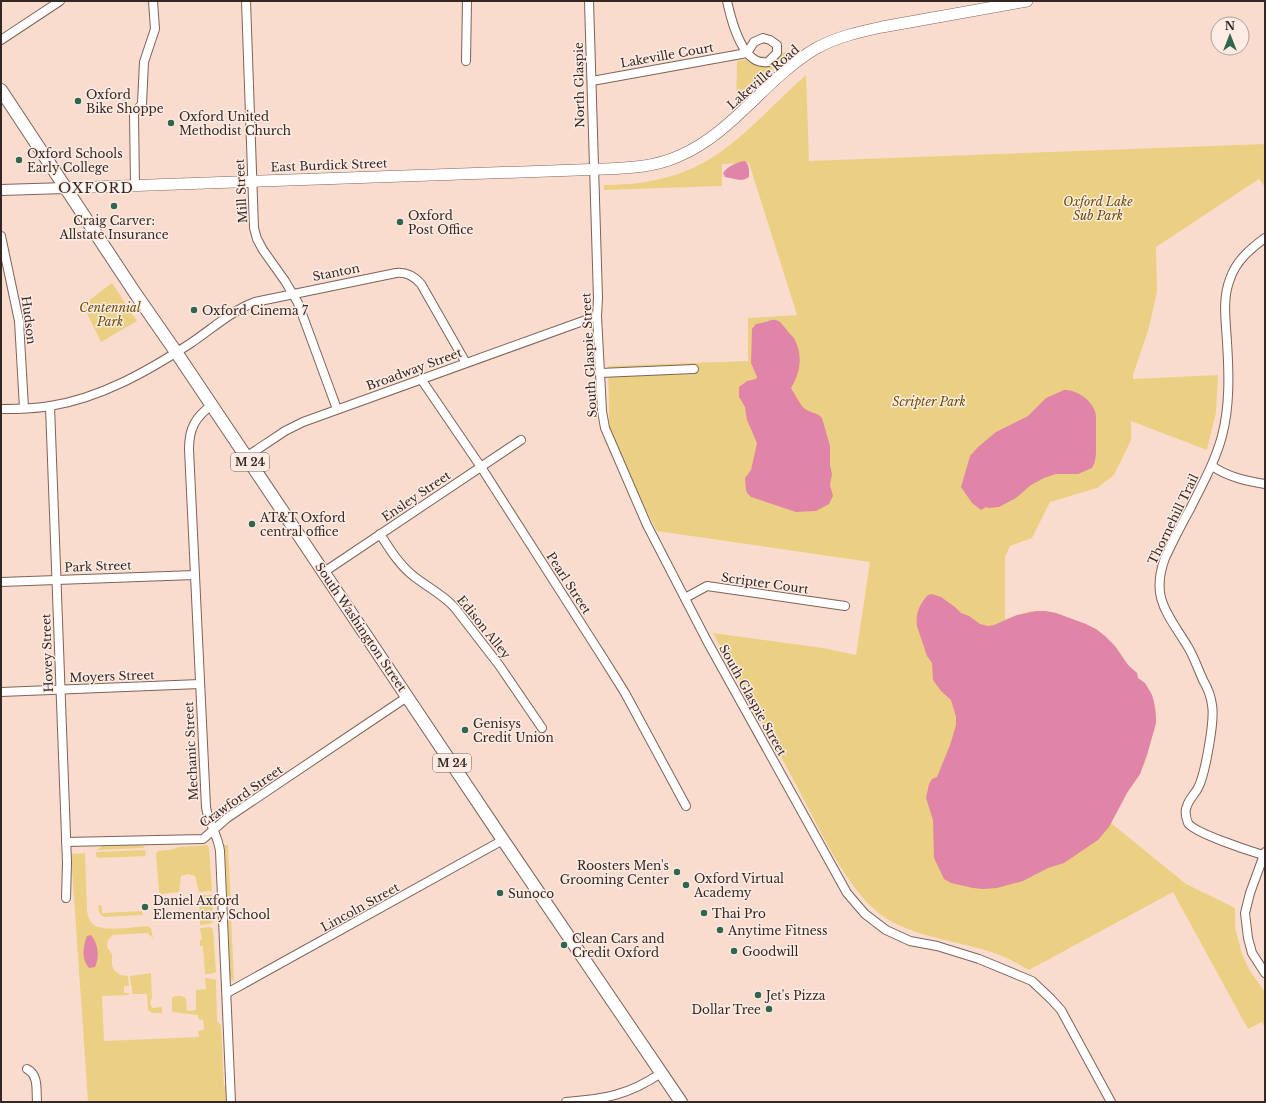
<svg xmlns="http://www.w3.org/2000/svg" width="1266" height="1103" font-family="'Libre Baskerville',serif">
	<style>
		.green { fill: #ebd083 }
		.water { fill: #e085a7 }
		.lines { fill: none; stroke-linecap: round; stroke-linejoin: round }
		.minor-casing { stroke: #7e6358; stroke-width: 10 }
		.tertiary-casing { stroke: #7e6358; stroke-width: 12 }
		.secondary-casing { stroke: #7e6358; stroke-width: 12 }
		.primary-casing { stroke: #7e6358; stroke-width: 14 }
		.minor { stroke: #fff; stroke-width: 8 }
		.tertiary { stroke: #fff; stroke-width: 10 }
		.secondary { stroke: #fff; stroke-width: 11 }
		.primary { stroke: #fff; stroke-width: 12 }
		.poi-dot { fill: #30664d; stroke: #feece4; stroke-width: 1.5 }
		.labels { text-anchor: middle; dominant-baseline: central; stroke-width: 3; stroke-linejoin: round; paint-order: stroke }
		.shield { fill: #feece4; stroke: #70635d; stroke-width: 1 }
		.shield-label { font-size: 11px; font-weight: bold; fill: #332823 }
		.street-label { font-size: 12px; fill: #332823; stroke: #feece4 }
		.poi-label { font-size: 12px; fill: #332823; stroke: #feece4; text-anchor: start }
		.park-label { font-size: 12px; font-style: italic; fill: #665105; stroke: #feece4 }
		.quarter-label { font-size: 14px; letter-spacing: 1px; fill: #332823; stroke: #feece4 }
	</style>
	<rect width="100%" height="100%" fill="#fadccf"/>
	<g class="green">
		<polygon points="793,51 736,102 737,61"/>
		<path d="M806 75 809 161 1265 144V187L1259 179 1156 247 1157 292 1148 331 1133 375V379L1218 375 1216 413 1207 450 1131 421V440L1114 475 1097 488 1050 502 1032 538 1010 546 1005 557V619L1031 611H1045L1056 613 1096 629 1105 636 1115 646 1128 665 1137 673 1138 678 1145 683 1152 695 1156 709V723L1145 762 1140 774 1127 793 1111 823 1186 884 1235 908V927L1242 954 1250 971 1265 992V1027L1262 1022 1248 1029 1173 892 1029 970C1017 963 1006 957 994 953 958 941 920 938 887 919 847 894 816 821 793 779 767 731 740 682 713 633L823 648 856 655 870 562 657 531 616 453H610L608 366 748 361V318L797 315 749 163 722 164V186L604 190V185C645 185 685 177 719 153 751 131 777 100 806 75Z"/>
		<polygon points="112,283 137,321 101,342 83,305"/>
		<polygon points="139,845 143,846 145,848 97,850 102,846"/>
		<polygon points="207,845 209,848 212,891 199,892 195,876 188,874 181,876 179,892 162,894 159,892 156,854 158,851 170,850 179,847"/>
		<polygon points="224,845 228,845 231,903 227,902"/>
		<polygon points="142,850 146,851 145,856 100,858 96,857 96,852"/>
		<path d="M85 853 87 911C88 917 90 922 94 925 104 932 135 927 147 926L151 928 153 938 147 933 113 935 108 940 107 947 112 954V965L114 970 120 975 128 976 129 986H124V993H129V995L102 996 104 1041 199 1037 198 1031 204 1030 203 1020 198 1019V1015L172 1012V998C176 995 182 995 186 999L187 1011 196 1010V990L206 989 205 978 214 979 216 980 217 1021 221 1025 224 1086 227 1084 228 1102H88L71 854Z"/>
		<polygon points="199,895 212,895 213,922 209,924 200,925"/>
		<path d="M100 905 102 906V913L142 911 143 915 104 917C99 915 99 911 98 906Z"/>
		<polygon points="231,917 234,980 232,981 230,975 228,919"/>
		<polygon points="210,927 213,929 216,972 211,974 205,974 203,946 200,946 200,940 202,940 200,928"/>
		<polygon points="151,973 152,998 150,1002 152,1008 162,1007 162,1013 152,1013 148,1010 147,994 132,994 132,986 131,986 130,976"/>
	</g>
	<g class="water">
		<path d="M745 161C750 166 749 171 749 177 741 183 734 178 725 177L723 173C728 166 737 162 745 161Z"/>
		<path d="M771 320C779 319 781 323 786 329 788 332 791 335 794 338 803 355 801 372 791 388 793 391 801 406 804 408 809 413 817 412 822 418L830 446V465L832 474 830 485 833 496 829 504 816 511 796 512 751 497 747 493 746 490 745 478 751 470 757 443 747 420 745 407 739 397V387L747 381 756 379 757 377 751 363 752 329 756 324 766 322Z"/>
		<path d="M1064 390C1077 389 1095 402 1096 416 1096 424 1096 432 1096 441 1096 449 1097 460 1092 468L1078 474H1056L1044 478 1031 485 1016 498 999 507 989 508 986 507 981 510 972 503 961 487 970 456 978 447 996 432 1028 416 1046 398Z"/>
		<path d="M932 594 941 597 955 607 961 613 969 616 980 624 988 626 994 625 1017 615 1037 611H1045L1056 613 1086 624 1096 629 1105 636 1115 646 1128 665 1137 673 1138 678 1145 683 1152 695 1154 702 1156 717V723L1147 755 1140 774 1127 793 1109 827 1098 840 1064 863 1048 868 1023 881 997 888 983 889 973 888 951 883 944 879 934 858 933 820 926 798 929 784 932 779 937 777 950 745 956 725V717L951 700 941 691 933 680 932 663 927 656 917 626C915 614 920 603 928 595Z"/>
		<path d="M91 935C98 943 100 957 95 967L89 968C81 960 83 946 87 936Z"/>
	</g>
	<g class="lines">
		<g class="minor-casing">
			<g id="minor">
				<polyline points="246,1 254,228 257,239 263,250 285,281 298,303 337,409"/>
				<polyline points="589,1 598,298 597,316 602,411 605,428 647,525 707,641 847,893 865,914 886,930 910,941 937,946 979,959 1032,981 1051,999 1061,1010 1111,1102"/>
				<polyline points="1,40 60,1"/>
				<polyline points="466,61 467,1"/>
				<path d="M592 81 747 53C754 60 758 63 768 62L777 53V45L770 40 763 38 754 42 747 53C736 38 731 19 727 1"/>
				<polyline points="135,185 134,113 142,104 144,62 155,29 153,1"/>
				<polyline points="1,236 19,321 24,408"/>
				<polyline points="600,373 694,369"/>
				<polyline points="421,379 481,467 605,661 625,693 686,806"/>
				<path d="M212 405C195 417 189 429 189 449L206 807C208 822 218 835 220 851L231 1102"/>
				<polyline points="50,406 67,863 66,898"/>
				<path d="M1 409C17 409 34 409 50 406 101 398 148 371 191 343 212 329 231 311 255 302L396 273C407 272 414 276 421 284L466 363"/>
				<polyline points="246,457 285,431 303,422 597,316"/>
				<path d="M1212 466C1228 477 1246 481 1265 484"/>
				<path d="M380 534C389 548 398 563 411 574 425 586 443 594 455 608L499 665 542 728"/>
				<polyline points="324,572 521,440"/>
				<polyline points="1,582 195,575"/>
				<polyline points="685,598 707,586 845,606"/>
				<polyline points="1,692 200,684"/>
				<polyline points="66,842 203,839 227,818 407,697"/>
				<polyline points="1265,852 1250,893 1245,913 1248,938 1252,953 1265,973"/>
				<path d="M1263 855C1250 851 1194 833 1188 823 1186 818 1184 812 1187 806 1189 799 1195 794 1198 788 1205 775 1215 720 1212 705 1211 696 1207 687 1203 680 1198 669 1194 657 1188 647 1168 614 1150 598 1165 558 1173 541 1181 525 1190 509 1202 485 1215 462 1222 436 1230 406 1229 373 1227 342 1226 322 1222 299 1230 279 1236 261 1250 249 1265 238"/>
				<polyline points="227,993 503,840"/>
				<path d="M27 1069C39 1075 36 1090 37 1102"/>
				<path d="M566 1102C605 1099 629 1095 661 1073"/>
			</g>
		</g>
		<g class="tertiary-casing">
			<polyline id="tertiary" points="1,190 66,188"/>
		</g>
		<g class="secondary-casing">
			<path id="secondary" d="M66 188 604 169C630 168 655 167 679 156 733 133 765 79 815 49 836 37 859 32 882 27L1027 1"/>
		</g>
		<g class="primary-casing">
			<polyline id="primary" points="1,90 135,293 176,352 503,840 681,1102"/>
		</g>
		<use href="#minor" class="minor"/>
		<use href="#tertiary" class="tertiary"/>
		<use href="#secondary" class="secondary"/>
		<use href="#primary" class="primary"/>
	</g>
	<g class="poi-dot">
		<circle cx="78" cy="101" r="4"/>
		<circle cx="171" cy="123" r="4"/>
		<circle cx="19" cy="160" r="4"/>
		<circle cx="114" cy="206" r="4"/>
		<circle cx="400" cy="222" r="4"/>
		<circle cx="194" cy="310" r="4"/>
		<circle cx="252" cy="524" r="4"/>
		<circle cx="465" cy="730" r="4"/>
		<circle cx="677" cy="872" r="4"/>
		<circle cx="686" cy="885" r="4"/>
		<circle cx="500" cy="893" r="4"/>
		<circle cx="145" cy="907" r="4"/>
		<circle cx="704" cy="913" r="4"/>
		<circle cx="720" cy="930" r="4"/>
		<circle cx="564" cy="945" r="4"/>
		<circle cx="734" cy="951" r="4"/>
		<circle cx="758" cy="995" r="4"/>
		<circle cx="769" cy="1009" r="4"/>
	</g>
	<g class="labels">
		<g class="shield">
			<rect x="231" y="453" width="38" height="18" rx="3"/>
			<rect x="433" y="754" width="38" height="18" rx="3"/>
		</g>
		<g class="shield-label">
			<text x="250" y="462">M 24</text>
			<text x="452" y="763">M 24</text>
		</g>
		<g class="street-label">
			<text transform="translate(667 55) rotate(-10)">Lakeville Court</text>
			<text transform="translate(763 77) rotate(-41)">Lakeville Road</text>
			<text transform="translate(579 85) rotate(-91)">North Glaspie</text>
			<text transform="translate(329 165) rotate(-2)">East Burdick Street</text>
			<text transform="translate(241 191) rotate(-93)">Mill Street</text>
			<text transform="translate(336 272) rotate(-11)">Stanton</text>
			<text transform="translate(29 320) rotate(83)">Hudson</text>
			<text transform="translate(589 355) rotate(-93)">South Glaspie Street</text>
			<text transform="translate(414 369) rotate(-20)">Broadway Street</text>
			<text transform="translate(416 496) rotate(-34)">Ensley Street</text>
			<text transform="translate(1173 519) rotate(-64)">Thornehill Trail</text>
			<text transform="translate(98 566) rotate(-2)">Park Street</text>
			<text transform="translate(569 583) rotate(57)">Pearl Street</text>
			<text transform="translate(765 583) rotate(8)">Scripter Court</text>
			<text transform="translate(361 627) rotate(56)">South Washington Street</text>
			<text transform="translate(484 627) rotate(51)">Edison Alley</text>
			<text transform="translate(47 653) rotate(-92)">Hovey Street</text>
			<text transform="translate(112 676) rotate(-2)">Moyers Street</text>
			<text transform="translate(753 700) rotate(61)">South Glaspie Street</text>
			<text transform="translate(191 751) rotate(-93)">Mechanic Street</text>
			<text transform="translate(241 796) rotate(-35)">Crawford Street</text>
			<text transform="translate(360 907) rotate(-29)">Lincoln Street</text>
		</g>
		<g class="poi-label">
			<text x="86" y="94">Oxford<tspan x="86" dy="14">Bike Shoppe</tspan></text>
			<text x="179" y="116">Oxford United<tspan x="179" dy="14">Methodist Church</tspan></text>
			<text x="27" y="153">Oxford Schools<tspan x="27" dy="14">Early College</tspan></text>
			<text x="408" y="215">Oxford<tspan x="408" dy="14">Post Office</tspan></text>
			<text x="114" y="220" text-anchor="middle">Craig Carver:<tspan x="114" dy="14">Allstate Insurance</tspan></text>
			<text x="202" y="310">Oxford Cinema 7</text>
			<text x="260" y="517">AT&amp;T Oxford<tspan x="260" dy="14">central office</tspan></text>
			<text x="473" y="723">Genisys<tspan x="473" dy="14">Credit Union</tspan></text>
			<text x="669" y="865" text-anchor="end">Roosters Men's<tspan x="669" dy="14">Grooming Center</tspan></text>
			<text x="694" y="878">Oxford Virtual<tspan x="694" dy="14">Academy</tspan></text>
			<text x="508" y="893">Sunoco</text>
			<text x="153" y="900">Daniel Axford<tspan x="153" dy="14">Elementary School</tspan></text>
			<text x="712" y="913">Thai Pro</text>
			<text x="728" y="930">Anytime Fitness</text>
			<text x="572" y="938">Clean Cars and<tspan x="572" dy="14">Credit Oxford</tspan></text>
			<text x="742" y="951">Goodwill</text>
			<text x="766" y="995">Jet's Pizza</text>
			<text x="761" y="1009" text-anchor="end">Dollar Tree</text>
		</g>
		<g class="park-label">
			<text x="1098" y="201">Oxford Lake<tspan x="1098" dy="14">Sub Park</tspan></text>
			<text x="110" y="307">Centennial<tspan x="110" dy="14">Park</tspan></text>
			<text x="929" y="401">Scripter Park</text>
		</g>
		<g class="quarter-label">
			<text x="96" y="188">OXFORD</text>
		</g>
	</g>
	<rect width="1266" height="1103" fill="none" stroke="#332823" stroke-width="4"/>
	<g transform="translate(1230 36)"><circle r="19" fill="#feece4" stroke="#ad9e97"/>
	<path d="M0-3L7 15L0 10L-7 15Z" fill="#30664d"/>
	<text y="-6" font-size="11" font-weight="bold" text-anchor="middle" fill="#332823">N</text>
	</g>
</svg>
